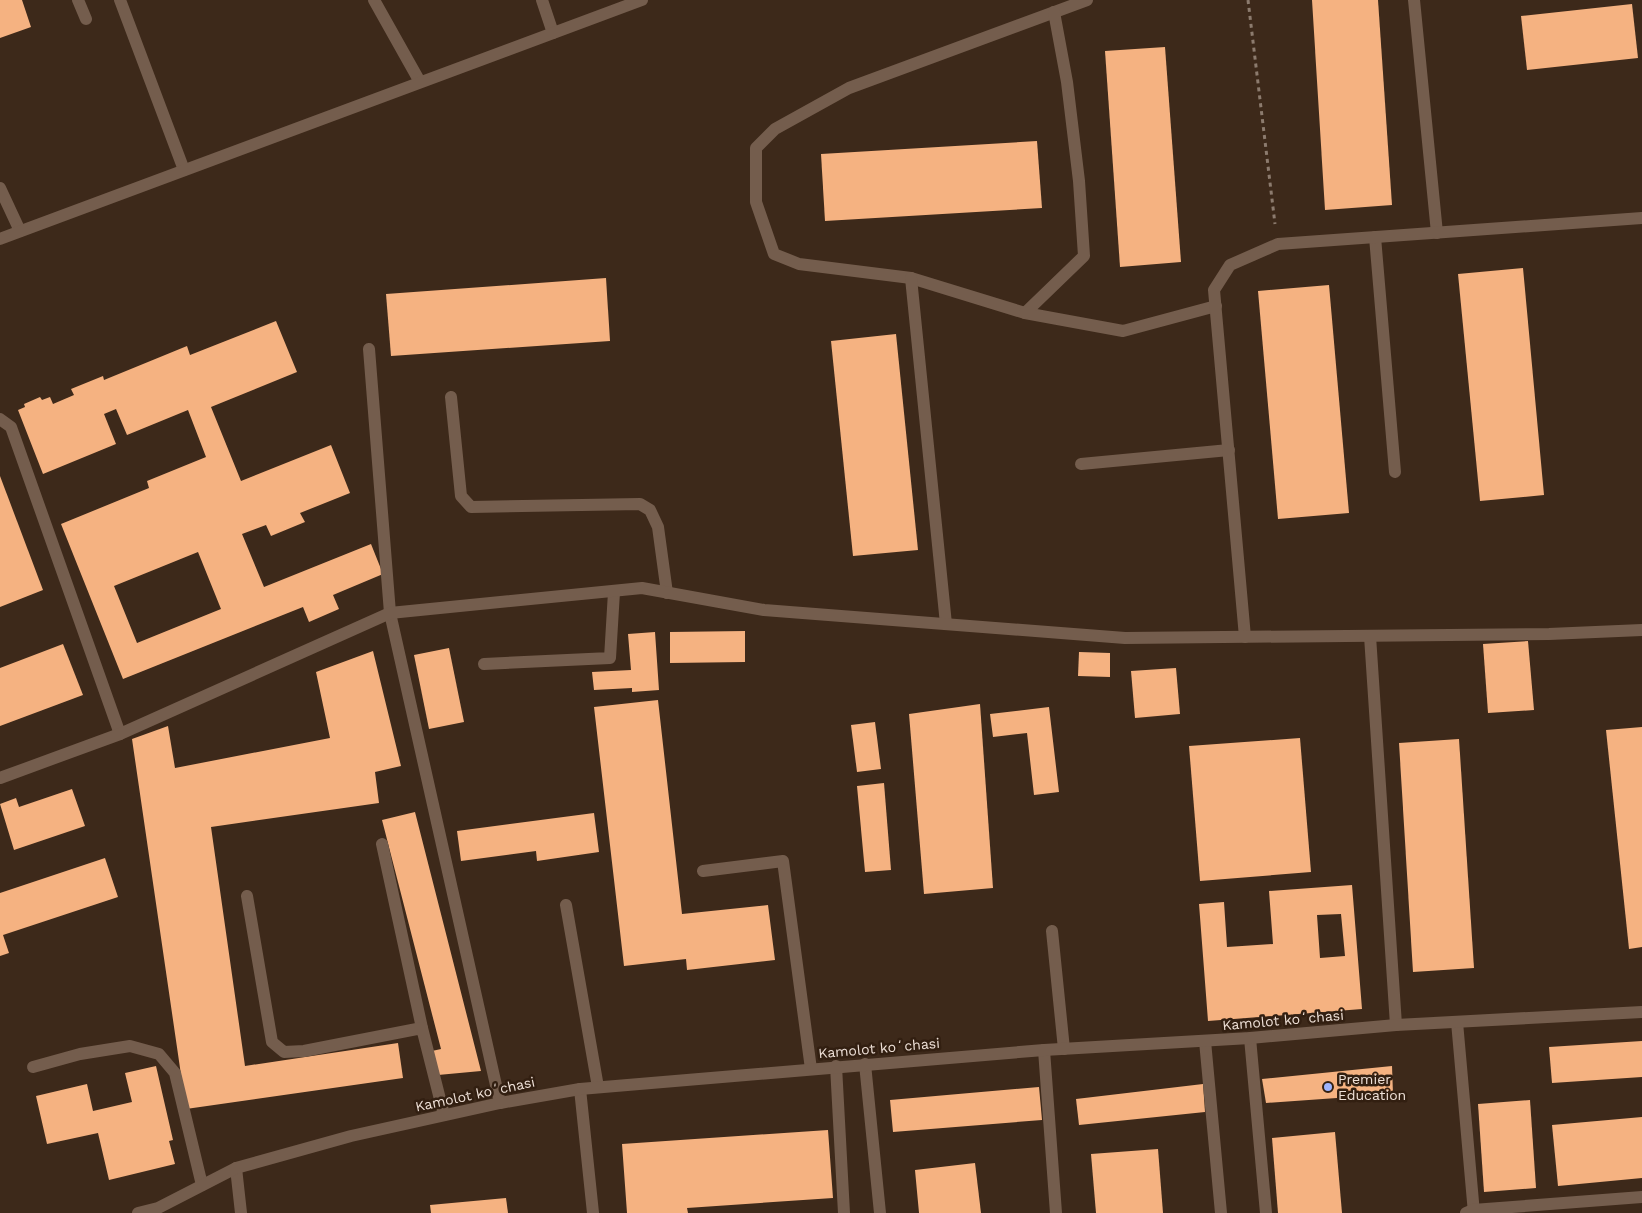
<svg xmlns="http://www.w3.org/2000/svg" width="1642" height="1213" font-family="'Work Sans',sans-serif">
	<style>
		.building { fill: #f5b281; fill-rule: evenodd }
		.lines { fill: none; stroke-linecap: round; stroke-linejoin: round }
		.path { stroke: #8c7b6e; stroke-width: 3; stroke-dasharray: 4 4; stroke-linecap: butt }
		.minor { stroke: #745d4d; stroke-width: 12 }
		.poi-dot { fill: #9eb4fd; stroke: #321f11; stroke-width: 2 }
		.labels { text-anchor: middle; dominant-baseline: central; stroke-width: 5; stroke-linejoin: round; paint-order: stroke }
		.street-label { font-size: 14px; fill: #efe1d8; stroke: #321f11 }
		.poi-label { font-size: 14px; fill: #efe1d8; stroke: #321f11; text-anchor: start }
	</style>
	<rect width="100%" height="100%" fill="#3d291a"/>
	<g class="building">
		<polygon points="0,0 22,0 31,27 0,38"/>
		<polygon points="1312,0 1378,0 1392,205 1325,210"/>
		<polygon points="1632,4 1638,58 1527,70 1521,16"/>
		<polygon points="1165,47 1181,262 1120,267 1105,51"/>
		<polygon points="1037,141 1042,208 825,221 821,154"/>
		<polygon points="1523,268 1544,495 1480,501 1458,274"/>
		<polygon points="606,278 610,341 391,356 386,294"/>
		<polygon points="1329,285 1349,513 1278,519 1258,291"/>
		<path d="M276 321 297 372 211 407 241 481 331 445 350 493 300 513 305 522 271 536 266 525 242 534 264 587 371 544 383 574 333 595 339 609 309 622 303 607 123 679 61 524 149 488 147 481 206 457 188 410 127 435 116 409 104 414 116 444 43 474 18 410 25 407 24 404 40 397 42 400 50 397 53 404 74 395 71 389 103 376 104 380 187 346 190 355ZM198 552 221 609 137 643 114 586Z"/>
		<polygon points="896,334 918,550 853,556 831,341"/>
		<polygon points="0,476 43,590 0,607"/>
		<polygon points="745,631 745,662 670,663 670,632"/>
		<polygon points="655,632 659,690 632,692 632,688 594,690 592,672 631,670 628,634"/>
		<polygon points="1528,641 1534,710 1488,713 1483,644"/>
		<polygon points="63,644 83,695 0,726 0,668"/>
		<polygon points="449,648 464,722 429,729 414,655"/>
		<polygon points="373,651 401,766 375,772 379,803 211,827 245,1066 398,1043 403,1078 186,1109 132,739 168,726 175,768 330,738 316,672"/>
		<polygon points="1079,652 1110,653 1110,677 1078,676"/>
		<polygon points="1176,668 1180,714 1135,718 1131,671"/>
		<polygon points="658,700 682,914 768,905 775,960 687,970 686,959 624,966 594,707"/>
		<polygon points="980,704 993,888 924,894 909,714"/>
		<polygon points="1049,707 1059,792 1034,795 1027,733 993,737 990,714"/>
		<polygon points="875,722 881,769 857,772 851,725"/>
		<polygon points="1642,727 1642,947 1629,949 1606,730"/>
		<polygon points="1300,738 1311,872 1200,881 1189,746"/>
		<polygon points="1459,739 1474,968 1413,972 1399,743"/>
		<polygon points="884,783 891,870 865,872 857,786"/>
		<polygon points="72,789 85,826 14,850 0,804 16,798 19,807"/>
		<polygon points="415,812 481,1071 438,1075 432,1051 441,1049 382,820"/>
		<polygon points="594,813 599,852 537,861 536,851 461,861 457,831"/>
		<polygon points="105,858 118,897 3,935 9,953 0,956 0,893"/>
		<path d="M1352 885 1362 1009 1208 1021 1199 904 1224 902 1227 947 1273 944 1269 891ZM1341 914 1345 956 1320 958 1317 915Z"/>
		<polygon points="1642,1041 1642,1077 1552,1083 1549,1047"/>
		<polygon points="156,1066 173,1140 169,1141 175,1164 109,1180 98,1133 47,1144 36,1096 87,1084 93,1111 132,1102 125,1073"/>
		<polygon points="1392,1066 1393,1094 1266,1103 1262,1079"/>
		<polygon points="1203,1084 1205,1112 1079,1125 1076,1099"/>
		<polygon points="1039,1087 1042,1120 893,1132 890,1100"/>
		<polygon points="1530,1100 1536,1188 1484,1192 1478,1104"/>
		<polygon points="1642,1117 1642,1178 1558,1186 1552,1125"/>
		<polygon points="828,1130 833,1198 687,1208 688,1213 627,1213 622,1144"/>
		<polygon points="1335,1132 1342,1213 1278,1213 1272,1138"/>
		<polygon points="1158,1149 1163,1213 1096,1213 1091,1154"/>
		<polygon points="975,1163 981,1213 919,1213 915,1170"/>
		<polygon points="506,1198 508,1213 431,1213 430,1205"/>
	</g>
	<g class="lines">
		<polyline class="path" points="1248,0 1275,224"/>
		<g class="minor">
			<polyline points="78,0 86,19"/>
			<polyline points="120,0 184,170"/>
			<polyline points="374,0 420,82"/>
			<polyline points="542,0 553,33"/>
			<polyline points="1087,0 849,88 775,129 756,148 756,202 774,254 799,264 911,278 1025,313 1123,331 1216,306"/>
			<polyline points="1414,0 1437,233"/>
			<polyline points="0,188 20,231"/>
			<polyline points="1375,237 1395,472"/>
			<polyline points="0,239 642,0"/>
			<polyline points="911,278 946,624"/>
			<polyline points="1025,313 1084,256 1079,181 1067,82 1054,12"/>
			<polyline points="369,349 390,613 500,1103"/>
			<polyline points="451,397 461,496 471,507 640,504 650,510 658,527 667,593"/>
			<polyline points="0,419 11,427 120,734"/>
			<polyline points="1081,464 1229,450"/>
			<polyline points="1370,636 1396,1025"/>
			<polyline points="1245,637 1214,290 1230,265 1278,244 1642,218"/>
			<polyline points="484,664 610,658 614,592"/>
			<polyline points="0,778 120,734 390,613 642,588 764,610 1125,638 1549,634 1642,630"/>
			<polyline points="382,844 422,1028"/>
			<polyline points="703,871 783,861 811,1069"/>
			<polyline points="247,896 272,1042 284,1052 304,1051 422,1028 444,1115"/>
			<polyline points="566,905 598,1087"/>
			<polyline points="1052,931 1064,1049"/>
			<polyline points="1457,1022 1474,1213"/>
			<polyline points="1250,1038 1266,1213"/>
			<polyline points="1205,1041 1221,1213"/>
			<polyline points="1044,1050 1056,1213"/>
			<polyline points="865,1064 880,1213"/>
			<polyline points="836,1066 844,1213"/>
			<polyline points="33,1067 80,1054 130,1046 159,1054 175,1073 202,1185"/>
			<polyline points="580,1089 593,1213"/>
			<polyline points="236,1168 241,1213"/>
			<polyline points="138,1213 158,1208 236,1168 351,1136 500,1103 580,1089 1044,1050 1250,1038 1396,1025 1642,1012"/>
			<polyline points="1466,1213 1473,1210 1642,1197"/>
		</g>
	</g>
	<circle class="poi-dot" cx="1328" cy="1087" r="5"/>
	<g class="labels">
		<g class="street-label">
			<text transform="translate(1283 1020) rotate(-5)">Kamolot koʻchasi</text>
			<text transform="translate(879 1048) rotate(-5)">Kamolot koʻchasi</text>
			<text transform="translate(475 1094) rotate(-12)">Kamolot koʻchasi</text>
		</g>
		<g class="poi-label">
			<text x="1338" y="1079">Premier<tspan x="1338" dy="16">Education</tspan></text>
		</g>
	</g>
</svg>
